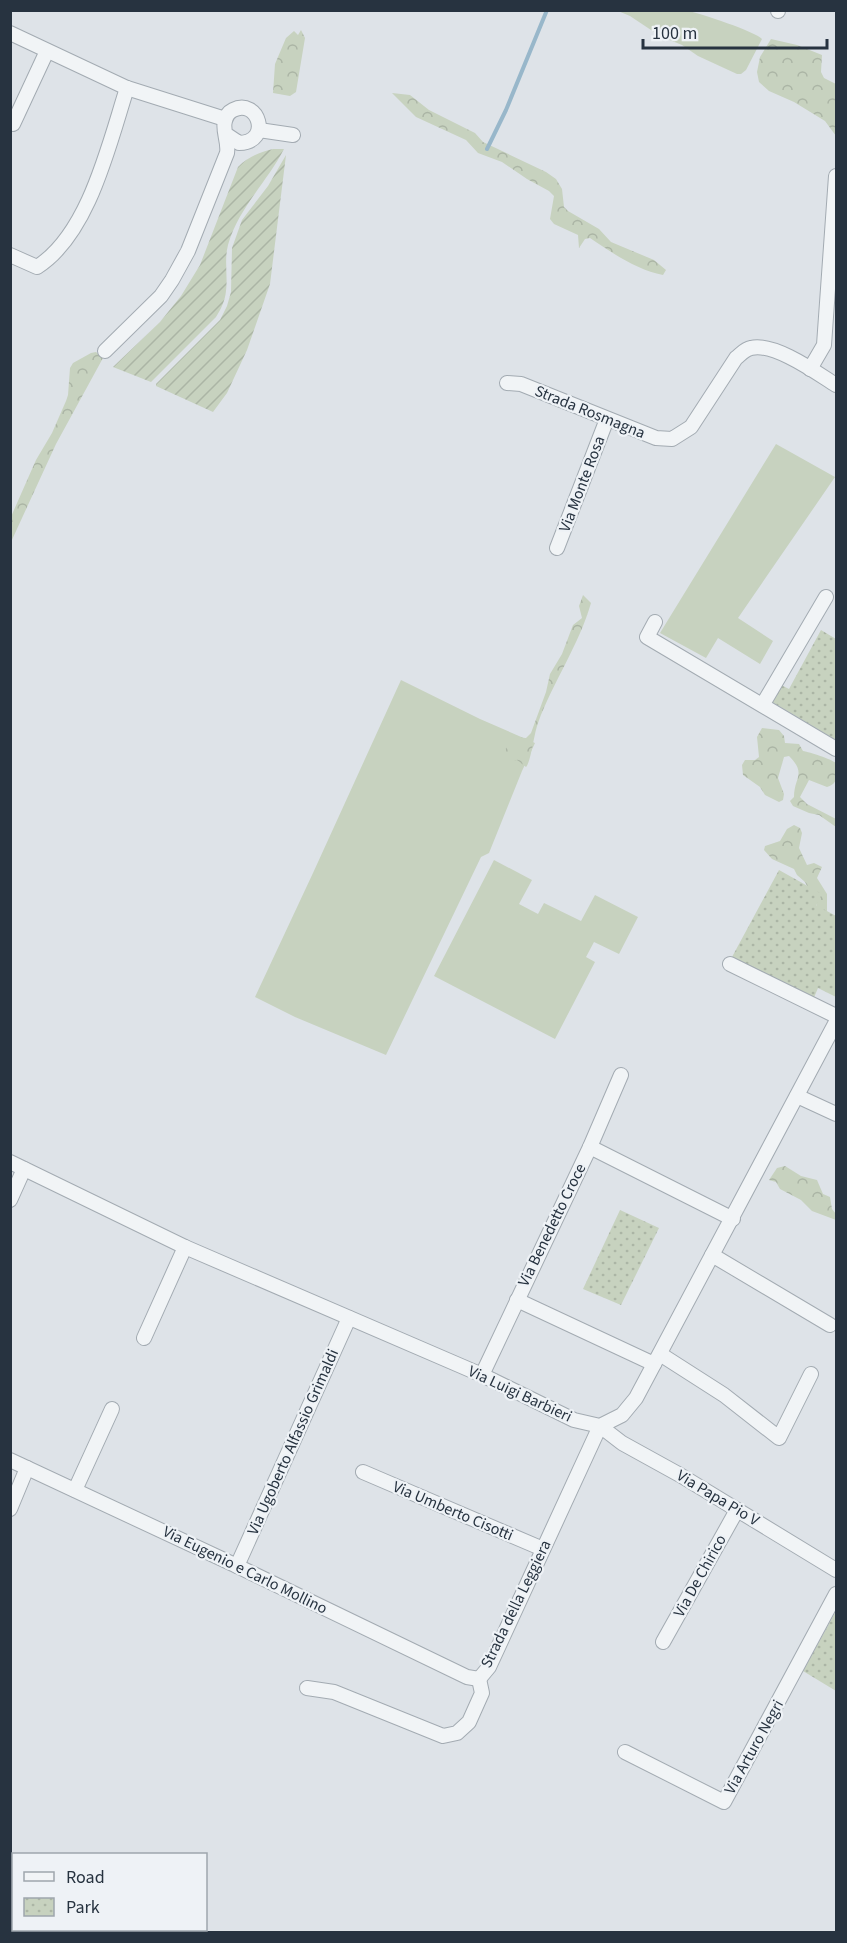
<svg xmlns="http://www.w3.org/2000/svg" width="847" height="1943" font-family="'Source Sans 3',sans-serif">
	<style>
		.grass { fill: #c7d2bf }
		.forest { fill: url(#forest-crowns) }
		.park { fill: url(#park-dots) }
		.garden { fill: url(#garden-furrows) }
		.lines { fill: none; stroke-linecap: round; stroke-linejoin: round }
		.stream { stroke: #98b7ca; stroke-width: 4 }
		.street-casing { stroke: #a3abb2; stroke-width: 16 }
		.street { stroke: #f1f4f6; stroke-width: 14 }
		.labels { text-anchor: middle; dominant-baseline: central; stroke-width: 4.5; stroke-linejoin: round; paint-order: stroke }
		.street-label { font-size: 16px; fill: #273340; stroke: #eef2f6 }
	</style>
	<defs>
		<pattern id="forest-crowns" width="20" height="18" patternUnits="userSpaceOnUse" patternTransform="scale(1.5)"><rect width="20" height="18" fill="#c7d2bf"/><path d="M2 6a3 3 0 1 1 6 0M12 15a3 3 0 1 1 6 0" fill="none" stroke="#abb5a5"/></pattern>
		<pattern id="park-dots" width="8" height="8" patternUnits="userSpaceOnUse" patternTransform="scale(1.5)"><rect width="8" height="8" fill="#c7d2bf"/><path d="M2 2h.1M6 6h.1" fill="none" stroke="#abb5a5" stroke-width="1.8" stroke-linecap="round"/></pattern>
		<pattern id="garden-furrows" width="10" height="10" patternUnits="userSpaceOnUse" patternTransform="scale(1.5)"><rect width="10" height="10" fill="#c7d2bf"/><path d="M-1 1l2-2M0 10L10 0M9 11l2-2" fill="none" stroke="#abb5a5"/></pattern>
	</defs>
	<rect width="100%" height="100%" fill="#dee3e8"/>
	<g class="grass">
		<path d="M618 11C637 10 671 7 688 11 700 13 756 32 762 39L746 70 741 74H737L698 56 682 45 660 36 630 16Z"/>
		<polygon points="776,444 835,477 738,618 773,641 760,664 718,638 706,658 660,633"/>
		<polygon points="401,680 480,719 535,743 522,771 489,853 481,857 386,1055 295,1017 255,997 313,873"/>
		<polygon points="494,860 532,880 519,904 538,914 544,903 581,921 595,895 638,917 619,954 594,942 586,957 595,962 555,1039 434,976"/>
	</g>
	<g class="forest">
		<polygon points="301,30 305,38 296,92 290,96 273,93 275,64 286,38 294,31 298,35"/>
		<polygon points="771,39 797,45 822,55 821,72 824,78 836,84 836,136 825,121 794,102 769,91 759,82 757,72 760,57"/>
		<path d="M392 93 410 95 429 110 475 133 483 142 546 172 556 179 562 189 564 207 568 211 599 229 611 242 654 260 666 270 663 275C637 270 612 253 590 238L585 239 579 248 578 235 554 224 550 219 554 196 549 191 527 179 502 162 478 153 466 140 416 117Z"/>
		<polygon points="96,352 103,358 56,444 11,542 10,519 36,460 52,433 66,401 68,395 70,368 73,363 91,353"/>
		<path d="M583 595 591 603C579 645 553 682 538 723 534 733 531 762 526 767L517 760 511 761 506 758C504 742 510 736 526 738L531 733 546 692 550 674 562 654 573 625 582 618 579 606Z"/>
		<path d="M762 728 779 730 784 736 785 743 799 744 803 751C810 752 831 759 836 763 837 773 839 784 827 787L809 780 800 797 807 804 836 819V827L819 815 809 813 793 806 790 801 794 797C794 777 807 774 789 756L784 757 778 778 784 794 783 800 779 802 765 795 760 787 743 775 742 765 745 760H755L759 757 757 737Z"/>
		<polygon points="794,825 800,828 802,833 799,848 807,865 814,863 822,867 817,878 827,894 827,913 821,914 805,882 797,875 794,869 772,859 764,850 765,846 780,841 787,829"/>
		<polygon points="785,1166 801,1176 817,1180 823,1194 830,1197 832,1209 836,1214 836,1220 812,1211 801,1200 780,1189 776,1182 769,1180 777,1168"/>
	</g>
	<g class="park">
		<polygon points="821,630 836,639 836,740 772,702 781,685 789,689"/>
		<polygon points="779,870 822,894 816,905 836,916 836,997 818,988 813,1000 732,957"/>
		<polygon points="620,1210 659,1228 621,1305 583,1289"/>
		<polygon points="836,1611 836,1691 803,1671"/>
	</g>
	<g class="garden">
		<path d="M273 149H284C267 182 238 209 228 245 224 260 228 276 226 291 225 301 221 309 216 317L151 382 113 367 160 322 181 296 200 265 238 167C248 157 260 152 273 149Z"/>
		<polygon points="286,155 270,284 247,350 227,393 213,412 156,386 156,384 220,320 227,306 231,292 232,248 242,220 268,186"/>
	</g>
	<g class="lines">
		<polyline class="stream" points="487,149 506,110 547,10"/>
		<g class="street-casing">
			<g id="street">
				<polyline points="778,11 778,10"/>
				<polyline points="10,33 127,88 225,119"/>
				<polyline points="13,124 47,51"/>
				<polyline points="259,130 293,135"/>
				<path d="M10 255 37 267C89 234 109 144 127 88"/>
				<path d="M105 351 161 296 172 280 188 251 227 153C229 142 222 130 225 121 226 116 229 112 233 110 258 97 273 142 239 143L227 135"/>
				<polyline points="810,369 824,345 836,176"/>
				<path d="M507 383 521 384 656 438 672 439 691 427 736 358C741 354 745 349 751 348 774 342 817 373 836 385"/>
				<polyline points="557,548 607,419"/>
				<polyline points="655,622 647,637 836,749"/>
				<polyline points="763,704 826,597"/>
				<polyline points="730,964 836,1016"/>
				<polyline points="797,1096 836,1114"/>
				<polyline points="590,1147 733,1219"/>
				<polyline points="10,1162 185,1247 482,1375 574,1420 600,1426 622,1415 636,1398 836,1022"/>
				<polyline points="10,1200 24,1169"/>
				<polyline points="712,1255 830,1325"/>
				<polyline points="517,1300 654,1364"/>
				<polyline points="144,1338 185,1247"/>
				<polyline points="660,1354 724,1395 779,1438 811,1374"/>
				<polyline points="482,1375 590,1147 621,1075"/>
				<polyline points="600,1426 622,1443 680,1475 836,1570"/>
				<polyline points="10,1460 237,1566 467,1677 479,1679"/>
				<polyline points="363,1472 543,1549"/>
				<polyline points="75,1490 112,1409"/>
				<polyline points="10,1509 27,1468"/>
				<polyline points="237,1566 349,1318"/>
				<polyline points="663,1642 737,1510"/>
				<polyline points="479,1679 489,1667 600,1426"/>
				<polyline points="307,1688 334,1692 443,1736 457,1733 469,1722 482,1693 479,1679"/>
				<polyline points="625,1752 724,1802 836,1594"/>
			</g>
		</g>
		<use href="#street" class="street"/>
	</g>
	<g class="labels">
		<g class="street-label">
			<text transform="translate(590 412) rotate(22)">Strada Rosmagna</text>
			<text transform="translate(582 484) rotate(-69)">Via Monte Rosa</text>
			<text transform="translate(552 1225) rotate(-64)">Via Benedetto Croce</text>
			<text transform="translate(520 1394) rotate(25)">Via Luigi Barbieri</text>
			<text transform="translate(293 1442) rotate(-66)">Via Ugoberto Alfassio Grimaldi</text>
			<text transform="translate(718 1498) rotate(31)">Via Papa Pio V</text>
			<text transform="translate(453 1511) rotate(23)">Via Umberto Cisotti</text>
			<text transform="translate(245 1570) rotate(26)">Via Eugenio e Carlo Mollino</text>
			<text transform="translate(700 1576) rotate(-61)">Via De Chirico</text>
			<text transform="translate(516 1604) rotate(-64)">Strada della Leggiera</text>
			<text transform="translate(754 1747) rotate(-61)">Via Arturo Negri</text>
		</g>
	</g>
	<rect width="847" height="1943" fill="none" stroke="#273340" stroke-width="24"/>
	<rect x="12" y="1853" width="195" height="78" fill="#eef2f6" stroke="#9ea6ad" stroke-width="1.5"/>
	<rect x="24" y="1872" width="30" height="9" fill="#f1f4f6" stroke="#9ea6ad" stroke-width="1.5"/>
	<text x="66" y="1883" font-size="18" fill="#273340">Road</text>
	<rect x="24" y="1898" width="30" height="18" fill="url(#park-dots)" stroke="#9ea6ad" stroke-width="1.5"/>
	<text x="66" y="1913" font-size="18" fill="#273340">Park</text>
	<path d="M643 39v9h184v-9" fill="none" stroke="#273340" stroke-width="3"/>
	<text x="652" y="39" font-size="18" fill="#273340" stroke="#eef2f6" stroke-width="4.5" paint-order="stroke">100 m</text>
</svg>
